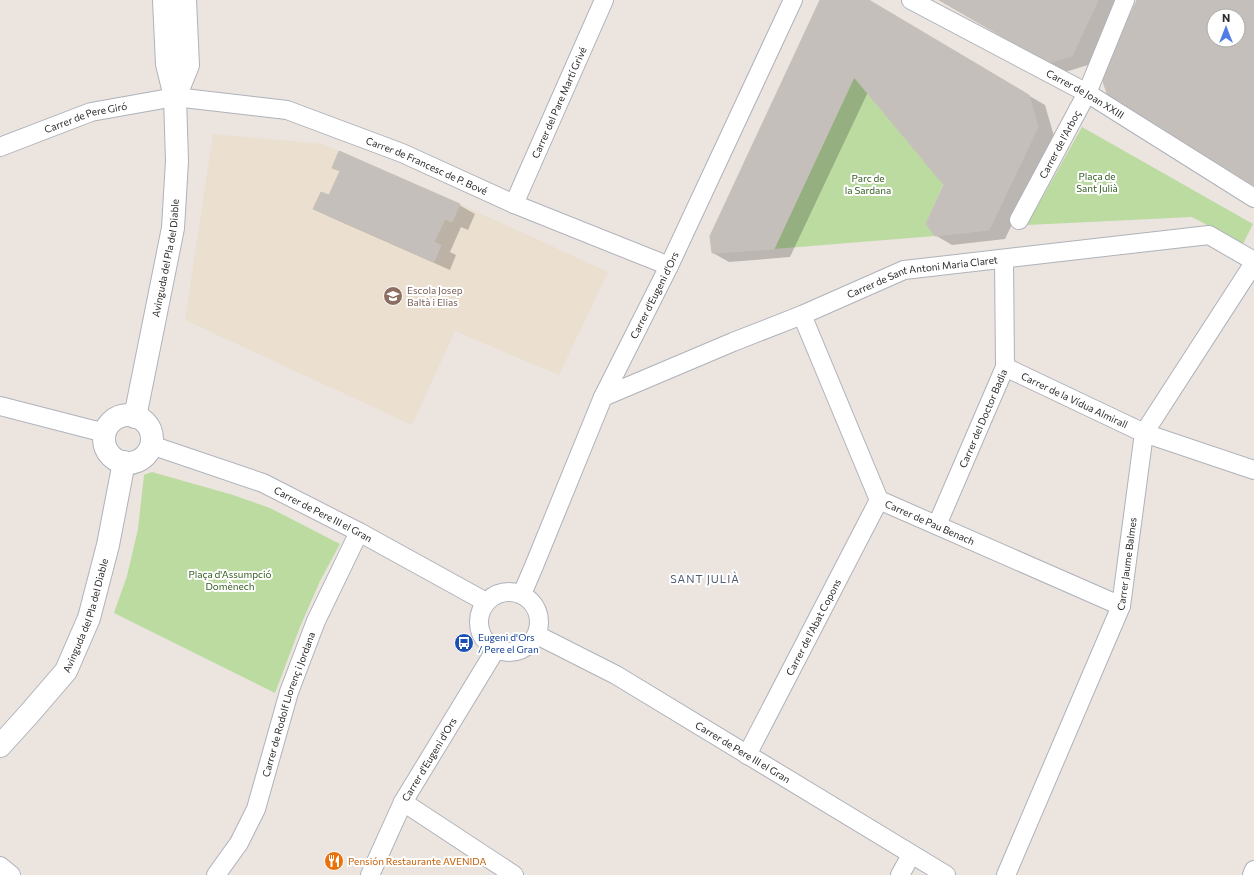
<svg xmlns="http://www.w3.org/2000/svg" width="1254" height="875" font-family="Commissioner,sans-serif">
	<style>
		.education { fill: #ebdfd0 }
		.green { fill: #bcdba1 }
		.shadow { fill: #0003 }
		.building { fill: #c4bfba; stroke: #c6c0b8; fill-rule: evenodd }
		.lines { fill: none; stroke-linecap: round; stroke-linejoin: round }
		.minor-casing { stroke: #afb2ba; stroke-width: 20 }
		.tertiary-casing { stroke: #afb2ba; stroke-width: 24 }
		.minor { stroke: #fff; stroke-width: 18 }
		.tertiary { stroke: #fff; stroke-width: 22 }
		.labels { text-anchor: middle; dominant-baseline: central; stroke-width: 4; stroke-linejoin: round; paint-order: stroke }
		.street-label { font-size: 10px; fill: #2b2b2b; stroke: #fff }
		.park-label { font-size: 10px; fill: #376023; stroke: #fff }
		.education-label { font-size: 10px; fill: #785e54; stroke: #fff; text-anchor: start }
		.transit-label { font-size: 10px; fill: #164399; stroke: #fff; text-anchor: start }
		.food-label { font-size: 10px; fill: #c56008; stroke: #fff; text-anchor: start }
		.neighbourhood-label { font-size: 11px; letter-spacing: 1px; fill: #505c76; stroke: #fff }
	</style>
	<rect width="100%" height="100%" fill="#ebe4df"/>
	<polygon class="education" points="213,134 323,144 460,204 608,272 559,375 455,331 412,425 185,320"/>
	<g class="green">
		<polygon points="854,77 943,184 926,224 935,236 774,249"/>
		<polygon points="1082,127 1253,224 1243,244 1192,217 1027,225"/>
		<polygon points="152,472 233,495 270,508 340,544 320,581 300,627 275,693 114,613 127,576 138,529 144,475"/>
	</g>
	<g class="shadow">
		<polygon points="821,0 867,0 1045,105 1054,136 1005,239 952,245 935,235 944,184 868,92 790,257 729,262 713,253"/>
		<polygon points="941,0 1118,0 1088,65 1065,72"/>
		<polygon points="333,167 459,205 475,214 468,230 461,227 450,252 456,255 450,270 330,217 314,208 330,197 341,172"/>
	</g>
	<g class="building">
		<polygon points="820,0 869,0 1029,95 1038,127 989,230 935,236 926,224 952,166 968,140 898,99 863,58 774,249 712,253 710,236"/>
		<polygon points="939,0 1098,0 1072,56 1048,63"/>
		<path d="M1137 0H1254V186L1109 99 1101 76ZM1214 16H1238V40H1214Z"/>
		<polygon points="863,58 898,99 968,140 952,166 943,184 854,77"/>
		<polygon points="339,151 460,204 452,222 445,219 434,242 441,245 434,262 313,209 321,192 329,195 340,171 332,168"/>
	</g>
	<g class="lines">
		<g class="minor-casing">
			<g id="minor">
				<path id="s1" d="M911 0 1087 93 1254 198"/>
				<path id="s2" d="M0 147 91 112 175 97 287 110 402 153 514 204 669 266"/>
				<path id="s3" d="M514 204 604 0"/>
				<path id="s4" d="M1019 220 1087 93 1125 0"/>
				<path id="s5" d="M802 315 879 500 1121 606"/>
				<path id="s6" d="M1005 367 1144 433 1254 470"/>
				<path id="s7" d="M603 397 733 342 802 315 904 270 1209 235 1254 261"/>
				<polyline points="0,406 105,433"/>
				<path id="s8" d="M151 445 263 483 359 532 486 602"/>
				<path id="s9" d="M937 525 1005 367 1004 259"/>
				<circle cx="509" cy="622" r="30"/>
				<path id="s10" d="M522 594 534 566 603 397 669 266 793 0"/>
				<path id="s11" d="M537 635 616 675 946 875"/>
				<path id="s12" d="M747 755 879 500"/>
				<polyline points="403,802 514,875"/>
				<polyline points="0,866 11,875"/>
				<path id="s13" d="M216 875 239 843 256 809 289 692 316 621 359 532"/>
				<path id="s14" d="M370 875 403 802 496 649"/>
				<polyline points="900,875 911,855"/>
				<path id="s15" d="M1006 875 1121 606 1144 433 1254 263"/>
				<polyline points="1252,875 1254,870"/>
			</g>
		</g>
		<g class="tertiary-casing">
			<g id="tertiary">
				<polyline points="175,97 188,65 185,0"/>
				<circle cx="128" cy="439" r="24"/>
				<path id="s16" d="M135 417 173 228 177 161 175 97 167 64 164 0"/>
				<path id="s17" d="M0 746 29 714 66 671 89 618 108 545 124 462"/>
			</g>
		</g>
		<use href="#minor" class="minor"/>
		<use href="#tertiary" class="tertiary"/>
	</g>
	<defs>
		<g id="school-disc" transform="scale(1)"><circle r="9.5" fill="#8d6e63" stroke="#fff"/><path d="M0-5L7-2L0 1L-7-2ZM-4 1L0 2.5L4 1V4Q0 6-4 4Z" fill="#fff"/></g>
		<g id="bus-disc" transform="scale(1)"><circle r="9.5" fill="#1a4fb4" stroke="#fff"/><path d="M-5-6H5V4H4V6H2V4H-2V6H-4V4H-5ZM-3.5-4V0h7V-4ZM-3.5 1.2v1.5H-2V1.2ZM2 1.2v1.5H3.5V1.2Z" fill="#fff"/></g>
		<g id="restaurant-disc" transform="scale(1)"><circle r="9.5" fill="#e8710a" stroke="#fff"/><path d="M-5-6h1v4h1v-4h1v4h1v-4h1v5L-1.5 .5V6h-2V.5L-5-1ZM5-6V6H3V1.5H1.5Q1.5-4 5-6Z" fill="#fff"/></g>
	</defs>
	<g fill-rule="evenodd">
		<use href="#school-disc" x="393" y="296"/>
		<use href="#bus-disc" x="464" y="643"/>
		<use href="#restaurant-disc" x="334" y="861"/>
	</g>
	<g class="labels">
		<g class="street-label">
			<text stroke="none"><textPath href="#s1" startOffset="198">Carrer de Joan XXIII</textPath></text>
			<text stroke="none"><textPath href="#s3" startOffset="111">Carrer del Pare Martí Grivé</textPath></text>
			<text stroke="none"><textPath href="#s2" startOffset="91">Carrer de Pere Giró</textPath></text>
			<text stroke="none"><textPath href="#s4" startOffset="86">Carrer de l'Arboç</textPath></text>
			<text stroke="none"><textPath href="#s2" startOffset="446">Carrer de Francesc de P. Bové</textPath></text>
			<text stroke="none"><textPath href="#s16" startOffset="162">Avinguda del Pla del Diable</textPath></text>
			<text stroke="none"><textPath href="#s7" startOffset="343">Carrer de Sant Antoni Maria Claret</textPath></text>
			<text stroke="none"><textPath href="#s10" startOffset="327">Carrer d'Eugeni d'Ors</textPath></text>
			<text stroke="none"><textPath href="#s6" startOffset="77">Carrer de la Vídua Almirall</textPath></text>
			<text stroke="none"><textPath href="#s9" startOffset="116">Carrer del Doctor Badia</textPath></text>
			<text stroke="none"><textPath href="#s8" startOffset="186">Carrer de Pere III el Gran</textPath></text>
			<text stroke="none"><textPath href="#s5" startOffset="256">Carrer de Pau Benach</textPath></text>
			<text stroke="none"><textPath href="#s15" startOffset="335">Carrer Jaume Balmes</textPath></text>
			<text stroke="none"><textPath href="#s17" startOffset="159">Avinguda del Pla del Diable</textPath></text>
			<text stroke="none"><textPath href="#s12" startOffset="144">Carrer de l'Abat Copons</textPath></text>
			<text stroke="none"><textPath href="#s13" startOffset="187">Carrer de Rodolf Llorenç i Jordana</textPath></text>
			<text stroke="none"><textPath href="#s11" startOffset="237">Carrer de Pere III el Gran</textPath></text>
			<text stroke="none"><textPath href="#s14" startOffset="130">Carrer d'Eugeni d'Ors</textPath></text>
		</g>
		<g class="park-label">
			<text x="1097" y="176">Plaça de<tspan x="1097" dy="12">Sant Julià</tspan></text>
			<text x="868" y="178">Parc de<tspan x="868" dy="12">la Sardana</tspan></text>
			<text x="230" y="574">Plaça d'Assumpció<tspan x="230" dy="12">Domènech</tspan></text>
		</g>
		<g class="education-label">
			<text x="407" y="290">Escola Josep<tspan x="407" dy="12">Baltà i Elias</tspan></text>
		</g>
		<g class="transit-label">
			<text x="478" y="637">Eugeni d'Ors<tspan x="478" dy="12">/ Pere el Gran</tspan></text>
		</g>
		<g class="food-label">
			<text x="348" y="861">Pensión Restaurante AVENIDA</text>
		</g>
		<g class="neighbourhood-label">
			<text x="705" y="578">SANT JULIÀ</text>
		</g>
	</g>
	<g transform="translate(1226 28)"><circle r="19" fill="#ffffff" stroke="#aaaaaa"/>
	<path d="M0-3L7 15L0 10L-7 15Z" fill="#517ee5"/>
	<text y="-6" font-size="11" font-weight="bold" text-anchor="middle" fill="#2b2b2b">N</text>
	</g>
</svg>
